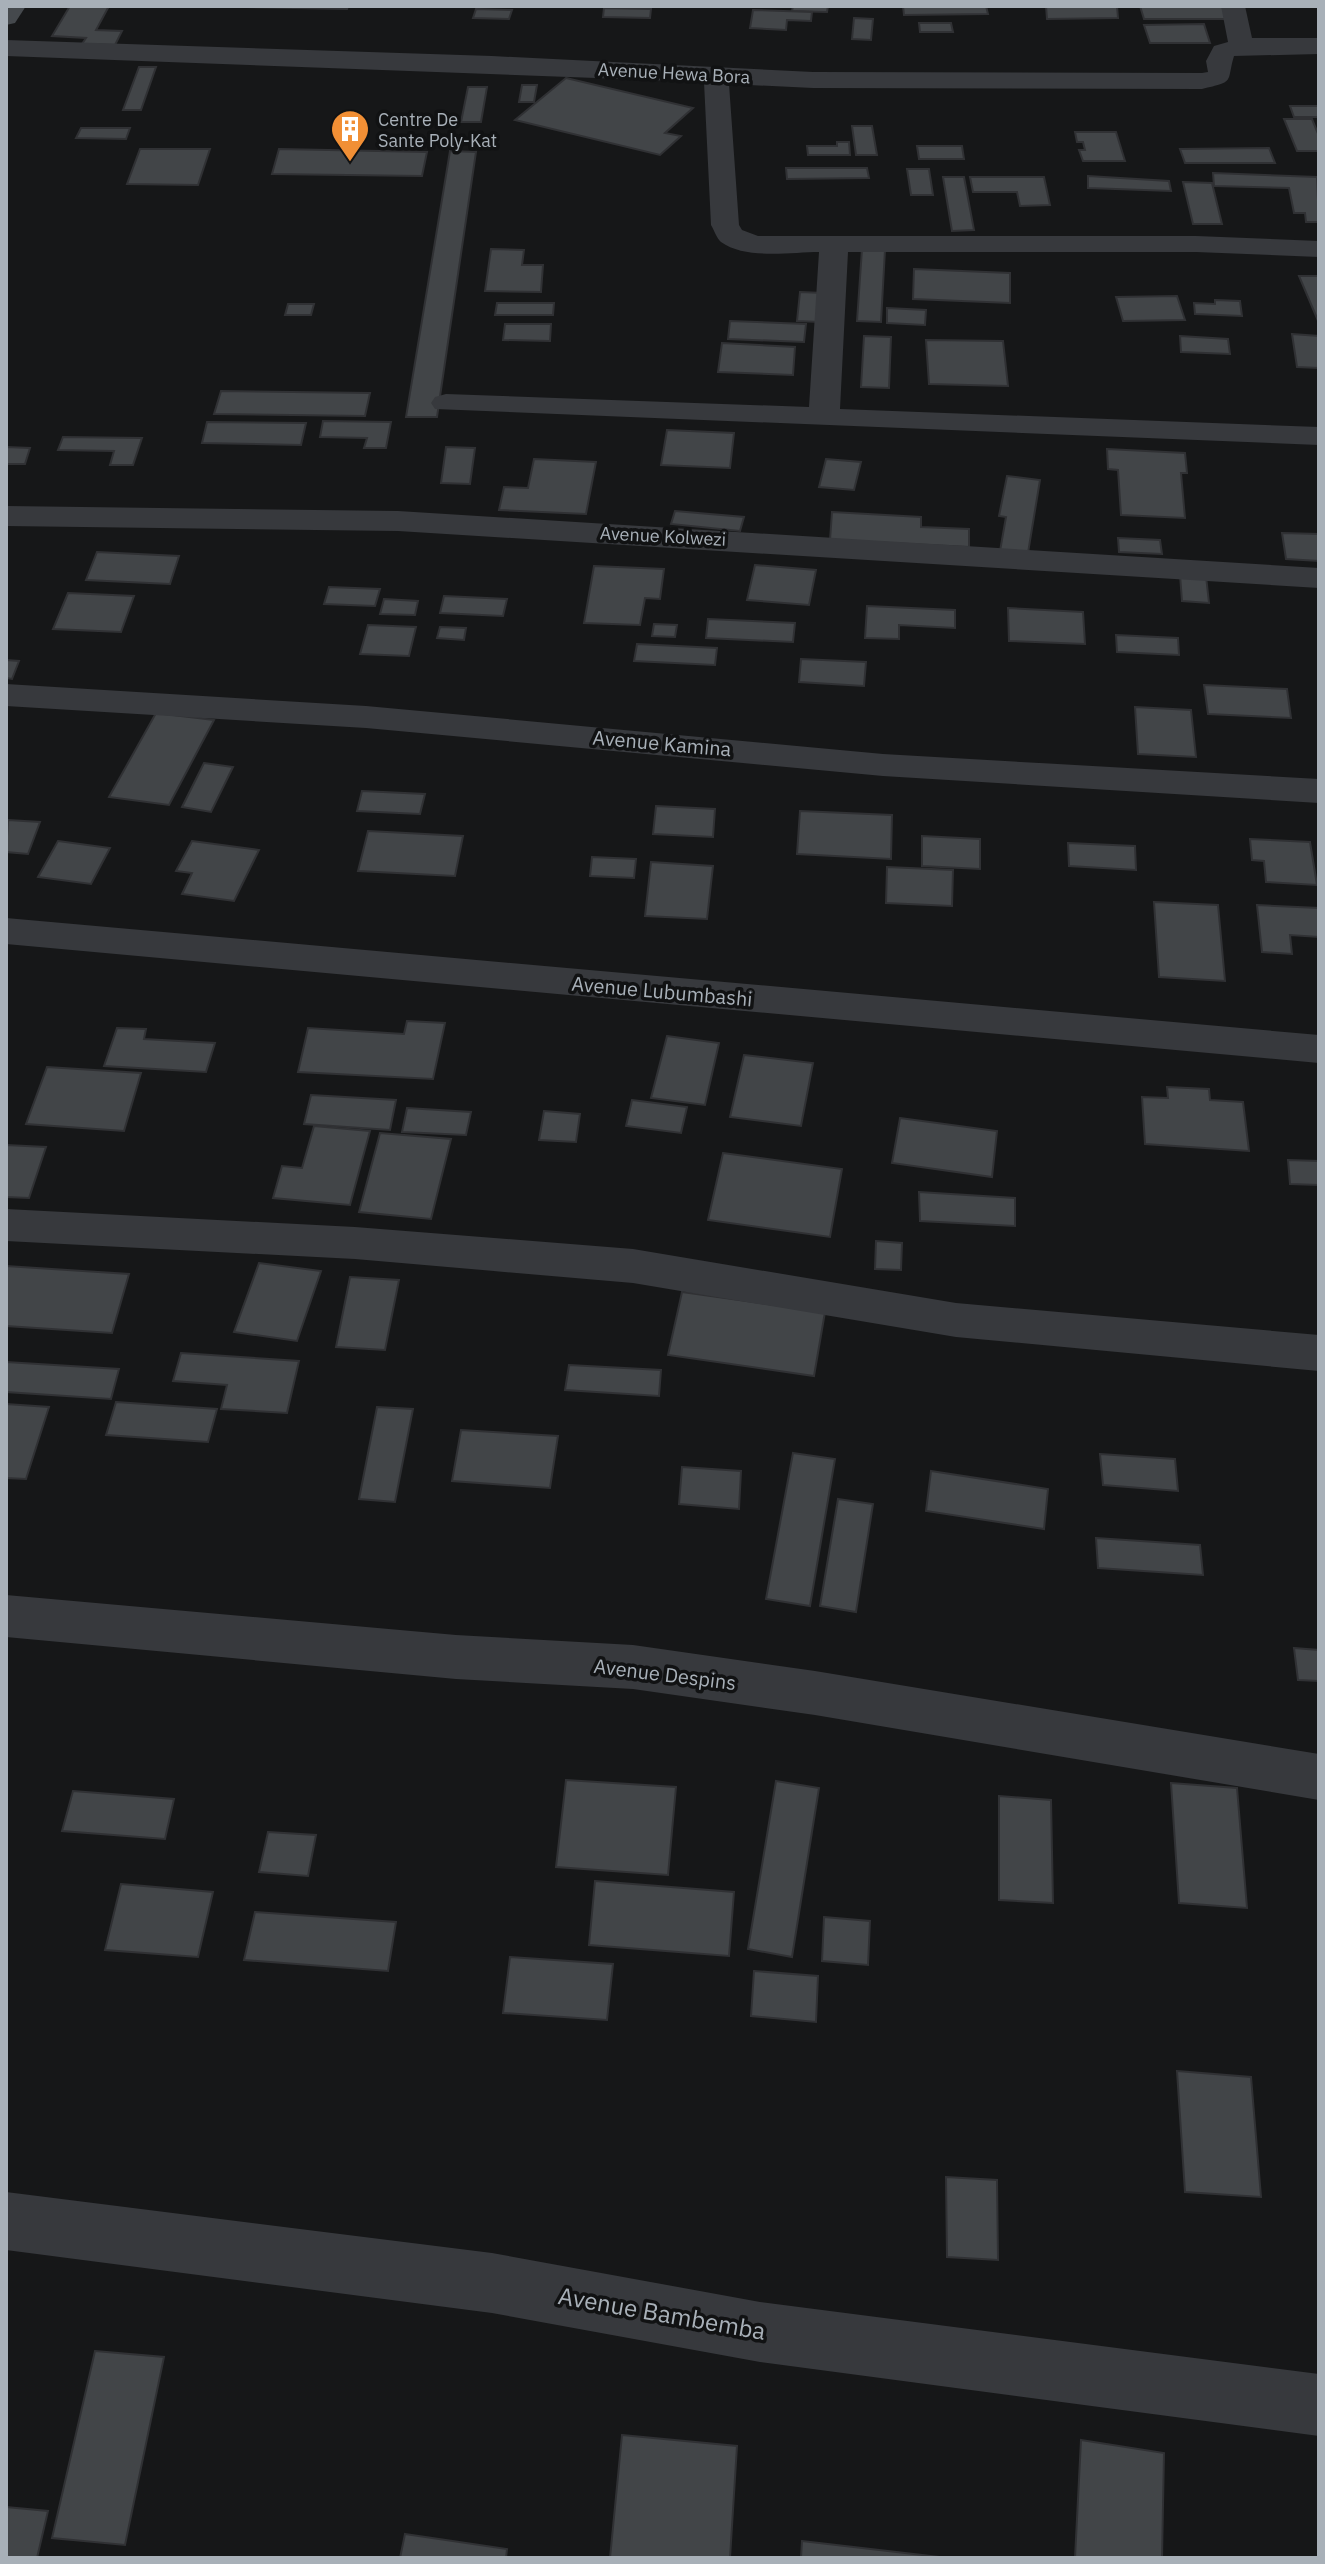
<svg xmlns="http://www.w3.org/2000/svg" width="1325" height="2564" font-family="'IBM Plex Sans',sans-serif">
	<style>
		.building { fill: #424548; stroke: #303134; stroke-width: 2 }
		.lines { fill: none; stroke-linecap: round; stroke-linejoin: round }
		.street { fill: #37393d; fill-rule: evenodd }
		.secondary { fill: #45494d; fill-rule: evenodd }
		.labels { text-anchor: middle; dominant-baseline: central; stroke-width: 7; stroke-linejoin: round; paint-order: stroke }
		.far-street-label { font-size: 18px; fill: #a8b0b8; stroke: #111213 }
		.far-poi-label { font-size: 18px; fill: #a8b0b8; stroke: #111213; text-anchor: start }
		.street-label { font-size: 20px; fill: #a8b0b8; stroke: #111213 }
		.near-street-label { font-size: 24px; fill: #a8b0b8; stroke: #111213 }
	</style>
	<rect width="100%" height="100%" fill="#161718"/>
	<g class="building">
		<polygon points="70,6 109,6 96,30 122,31 115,45 82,44 86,38 52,36"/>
		<polygon points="197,6 348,6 347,9"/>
		<polygon points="793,6 828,6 827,12 792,11"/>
		<polygon points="903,6 986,6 988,14 904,15"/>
		<polygon points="1046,6 1117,6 1118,18 1047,19"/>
		<polygon points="1140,6 1222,6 1227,19 1144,19"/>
		<polygon points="604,8 651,9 650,18 603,17"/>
		<polygon points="476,9 512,10 509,19 473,18"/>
		<polygon points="753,10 812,12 811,21 787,20 786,30 750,28"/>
		<polygon points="854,18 873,19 871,40 852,39"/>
		<polygon points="919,23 951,23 953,32 920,32"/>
		<polygon points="1204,24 1210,43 1150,43 1144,25"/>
		<polygon points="139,67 156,67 141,110 123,110"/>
		<polygon points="566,78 693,108 665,133 681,136 660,155 515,120"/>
		<polygon points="522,85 537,85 534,102 519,102"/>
		<polygon points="468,87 487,87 481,122 461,122"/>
		<polygon points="1290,106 1319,106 1319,117 1294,117"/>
		<polygon points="1284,119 1312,119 1319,136 1319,151 1297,151"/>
		<polygon points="852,126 872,126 877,155 856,155"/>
		<polygon points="81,128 130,128 126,139 76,138"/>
		<polygon points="1075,132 1116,132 1125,161 1083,161 1079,150 1085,150 1083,142 1077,142"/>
		<polygon points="837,142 849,142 850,155 808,155 807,146 837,146"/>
		<polygon points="917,146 962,146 964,159 919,159"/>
		<polygon points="1269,148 1275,163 1185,163 1180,149"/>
		<polygon points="140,149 210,149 198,185 127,184"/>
		<polygon points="279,149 427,152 422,176 272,174"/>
		<polygon points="450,151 476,152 437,417 406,417"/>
		<polygon points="786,168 867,168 869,178 787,179"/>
		<polygon points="907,169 929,169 933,195 911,195"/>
		<polygon points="1213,173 1317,177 1319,222 1306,222 1305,213 1294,213 1289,188 1214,186"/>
		<polygon points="1088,176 1169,181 1171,191 1088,188"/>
		<polygon points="943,177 964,177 974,230 952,231"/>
		<polygon points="970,177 1044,177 1050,205 1020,206 1017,192 973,192"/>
		<polygon points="1183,182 1212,183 1222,224 1193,224"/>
		<polygon points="491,249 524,250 522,265 543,265 541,292 485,291"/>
		<polygon points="862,249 885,250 881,322 857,321"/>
		<polygon points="914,269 1010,273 1010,303 913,299"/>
		<polygon points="1299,276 1319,276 1319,323"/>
		<polygon points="800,292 823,293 820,322 797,321"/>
		<polygon points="1177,296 1185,320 1123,321 1116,297"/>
		<polygon points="1215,300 1240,301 1242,316 1195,314 1194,303 1215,304"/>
		<polygon points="497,303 554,303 553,315 495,315"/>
		<polygon points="288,304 314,304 311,315 285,315"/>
		<polygon points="887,308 926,310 925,325 887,323"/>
		<polygon points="730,321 806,324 804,342 728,339"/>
		<polygon points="505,324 551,324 550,341 503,340"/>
		<polygon points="1292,334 1319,336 1319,368 1297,367"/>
		<polygon points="864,336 891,337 889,388 861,387"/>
		<polygon points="1180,336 1228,339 1230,354 1181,352"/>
		<polygon points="926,340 1003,341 1008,386 929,384"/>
		<polygon points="722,343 795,347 793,375 718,372"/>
		<polygon points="221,391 370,393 365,416 214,414"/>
		<polygon points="323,421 391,422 386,448 364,448 367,438 320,437"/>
		<polygon points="207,422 306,423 301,445 202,443"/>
		<polygon points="667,430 734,433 730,468 661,465"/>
		<polygon points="63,437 142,438 133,465 110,465 114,451 58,450"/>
		<polygon points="6,447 30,448 25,464 6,464"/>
		<polygon points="446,447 475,448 470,484 441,483"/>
		<polygon points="1107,449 1185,453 1187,473 1181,473 1185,518 1121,515 1118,470 1108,469"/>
		<polygon points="534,459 596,462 586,514 499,510 504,487 528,488"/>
		<polygon points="826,459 861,462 854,490 819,487"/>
		<polygon points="1007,476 1040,480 1028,553 1000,551 1006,517 999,516"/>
		<polygon points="675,511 744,517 740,531 671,524"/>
		<polygon points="832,512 921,517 921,527 969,529 969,547 830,540"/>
		<polygon points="1282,533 1319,534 1319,561 1286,559"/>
		<polygon points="1118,538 1160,540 1162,554 1119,552"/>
		<polygon points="97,552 179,556 170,584 86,580"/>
		<polygon points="755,565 816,570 809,605 747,600"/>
		<polygon points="594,566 664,569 660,599 645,598 640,625 584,623"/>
		<polygon points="1180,575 1206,576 1209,603 1182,601"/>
		<polygon points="329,587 380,589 375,606 324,604"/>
		<polygon points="68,593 134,596 121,632 53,629"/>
		<polygon points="444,596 507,599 503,616 440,613"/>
		<polygon points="384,599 418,601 415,615 380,614"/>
		<polygon points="867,606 955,610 955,628 899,625 899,639 865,638"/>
		<polygon points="1008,608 1083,612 1085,644 1009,641"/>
		<polygon points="708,619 795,623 793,642 706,638"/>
		<polygon points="654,624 677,625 675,637 652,636"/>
		<polygon points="368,625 416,627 409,656 360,654"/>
		<polygon points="440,627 466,628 464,640 437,638"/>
		<polygon points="1116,635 1178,638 1179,655 1117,652"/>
		<polygon points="637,644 717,648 715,665 634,661"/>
		<polygon points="801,659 866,662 864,686 799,682"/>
		<polygon points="6,660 19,661 12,679 6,678"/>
		<polygon points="1204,685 1287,689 1291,718 1208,714"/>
		<polygon points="1135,707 1191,710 1196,757 1138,754"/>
		<polygon points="156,713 214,720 169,805 109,797"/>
		<polygon points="204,763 233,767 211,812 182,807"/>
		<polygon points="362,791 425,794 420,814 357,811"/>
		<polygon points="656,806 715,809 713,837 653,834"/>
		<polygon points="800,811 892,815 891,859 797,854"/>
		<polygon points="8,820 40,822 28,854 6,852"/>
		<polygon points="368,831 463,836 455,876 358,871"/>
		<polygon points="922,836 980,839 980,869 922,866"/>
		<polygon points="1250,839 1310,842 1317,885 1266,882 1264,861 1252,860"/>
		<polygon points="58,841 110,848 91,884 38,877"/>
		<polygon points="192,841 259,850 234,901 182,894 192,873 176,871"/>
		<polygon points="1068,843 1135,846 1136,870 1069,866"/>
		<polygon points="592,857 636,859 634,878 590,876"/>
		<polygon points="651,862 713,866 707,919 645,916"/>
		<polygon points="887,867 953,870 952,906 886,903"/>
		<polygon points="1154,902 1218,905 1225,981 1159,977"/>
		<polygon points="1257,905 1319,908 1319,937 1290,935 1292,954 1262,952"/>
		<polygon points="407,1021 445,1023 433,1079 298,1072 308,1028 404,1034"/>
		<polygon points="117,1028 146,1029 144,1039 215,1043 206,1072 104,1066"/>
		<polygon points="667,1036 719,1043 705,1105 651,1098"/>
		<polygon points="744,1055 813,1063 801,1126 730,1117"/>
		<polygon points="47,1067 141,1073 124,1131 26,1124"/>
		<polygon points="1167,1087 1209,1089 1210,1100 1243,1102 1249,1151 1145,1144 1142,1097 1168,1098"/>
		<polygon points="311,1095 396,1100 390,1130 304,1124"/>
		<polygon points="632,1100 687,1107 681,1133 626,1126"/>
		<polygon points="407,1108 471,1112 466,1135 402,1132"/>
		<polygon points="544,1111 580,1114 576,1142 539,1140"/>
		<polygon points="900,1118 997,1131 992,1177 892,1163"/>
		<polygon points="314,1126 370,1131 350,1205 273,1198 282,1166 302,1168"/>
		<polygon points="380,1133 451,1139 431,1219 359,1212"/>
		<polygon points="6,1145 46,1147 29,1198 6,1197"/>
		<polygon points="723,1153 842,1169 830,1237 708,1220"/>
		<polygon points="1288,1160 1319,1161 1319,1185 1290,1184"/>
		<polygon points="919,1192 1015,1198 1015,1226 920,1221"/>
		<polygon points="876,1241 902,1243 901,1270 875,1269"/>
		<polygon points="259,1263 321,1271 297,1341 234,1332"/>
		<polygon points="6,1266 129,1274 112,1333 6,1326"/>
		<polygon points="350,1277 399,1280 385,1350 336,1347"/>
		<polygon points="682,1292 825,1312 814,1376 668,1355"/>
		<polygon points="181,1353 299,1361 287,1413 221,1409 227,1385 173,1381"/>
		<polygon points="6,1362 119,1369 111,1399 6,1392"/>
		<polygon points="569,1365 661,1370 659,1396 565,1390"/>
		<polygon points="116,1402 217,1409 208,1442 106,1435"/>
		<polygon points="6,1404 49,1407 26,1479 6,1478"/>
		<polygon points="377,1407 413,1409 395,1502 359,1499"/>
		<polygon points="461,1430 558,1436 550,1488 452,1481"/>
		<polygon points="793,1453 835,1459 810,1606 766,1599"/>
		<polygon points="1100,1454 1175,1459 1178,1491 1103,1485"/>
		<polygon points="682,1467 741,1471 739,1509 679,1504"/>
		<polygon points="931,1471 1048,1489 1044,1529 926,1511"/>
		<polygon points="838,1499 873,1504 856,1612 820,1606"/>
		<polygon points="1096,1538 1200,1545 1203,1575 1098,1568"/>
		<polygon points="1294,1648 1319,1650 1319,1681 1298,1680"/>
		<polygon points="566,1780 676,1787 668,1875 556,1867"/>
		<polygon points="776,1781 819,1788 792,1957 748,1949"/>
		<polygon points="1171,1783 1237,1788 1247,1908 1179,1903"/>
		<polygon points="73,1791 174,1799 165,1839 62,1831"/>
		<polygon points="999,1796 1051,1800 1053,1903 999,1900"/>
		<polygon points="268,1832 316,1835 308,1876 259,1872"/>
		<polygon points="595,1881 734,1892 729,1956 589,1945"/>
		<polygon points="121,1884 213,1892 198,1957 105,1950"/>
		<polygon points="255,1912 396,1922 388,1971 244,1960"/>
		<polygon points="824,1917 870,1921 868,1965 822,1961"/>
		<polygon points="510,1957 613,1964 607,2020 503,2013"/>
		<polygon points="754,1971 818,1976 816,2022 751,2016"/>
		<polygon points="1177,2071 1251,2077 1261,2197 1185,2192"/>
		<polygon points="946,2177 997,2180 998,2260 947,2257"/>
		<polygon points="95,2351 164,2357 125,2545 52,2538"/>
		<polygon points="622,2435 737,2446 730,2558 610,2558"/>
		<polygon points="1081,2440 1164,2453 1162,2558 1075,2558"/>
		<polygon points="6,2507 48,2511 37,2558 6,2558"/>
		<polygon points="405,2534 507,2549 506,2558 400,2558"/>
		<polygon points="802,2541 948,2558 801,2558"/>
	</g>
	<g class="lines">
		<g class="street">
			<path d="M1221 6H1245L1252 38H1319V54L1234 56C1226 83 1236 81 1202 89L813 88 729 84 739 225 742 230 758 236H1196L1319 241V257L1196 252H848L840 409 1319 427V445L435 409 431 403 435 397 446 394 809 407 819 252C791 252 746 260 721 242 717 239 714 230 711 225L704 82 6 56V40L492 56 813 72 1202 73 1208 72 1206 61 1214 46 1228 42Z"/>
			<polygon points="6,506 398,511 1319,568 1319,588 398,531 6,526"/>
			<polygon points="6,684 366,706 883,754 1319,779 1319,803 883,776 366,728 6,706"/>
			<polygon points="6,918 1319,1035 1319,1063 6,944"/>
			<polygon points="6,1209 355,1227 633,1249 956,1303 1319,1335 1319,1371 956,1337 633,1283 355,1259 6,1241"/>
			<polygon points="6,1595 456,1635 633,1645 815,1671 1319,1754 1319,1800 815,1715 633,1689 456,1679 6,1637"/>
			<polygon points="6,2192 492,2253 760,2302 1319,2374 1319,2436 760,2362 492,2313 6,2250"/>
		</g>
		<polygon class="secondary" points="6,6 26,6 15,23 6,25"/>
	</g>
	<defs>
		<g id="building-pin" transform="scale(2)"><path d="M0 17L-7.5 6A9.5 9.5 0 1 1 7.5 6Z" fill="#f18f35" stroke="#111213"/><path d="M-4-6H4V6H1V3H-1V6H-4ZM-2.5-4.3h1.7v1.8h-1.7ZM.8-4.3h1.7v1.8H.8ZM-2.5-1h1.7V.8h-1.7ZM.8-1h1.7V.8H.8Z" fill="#fff"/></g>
	</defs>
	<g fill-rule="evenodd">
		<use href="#building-pin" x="350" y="129"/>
	</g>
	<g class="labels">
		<g class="far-street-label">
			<text transform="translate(674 73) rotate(3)">Avenue Hewa Bora</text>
			<text transform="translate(663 536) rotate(3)">Avenue Kolwezi</text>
		</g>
		<g class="far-poi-label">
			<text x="378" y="119">Centre De<tspan x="378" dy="21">Sante Poly-Kat</tspan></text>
		</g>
		<g class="street-label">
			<text transform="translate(662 743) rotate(5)">Avenue Kamina</text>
			<text transform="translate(662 991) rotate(5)">Avenue Lubumbashi</text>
			<text transform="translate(665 1674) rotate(7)">Avenue Despins</text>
		</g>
		<g class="near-street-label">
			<text transform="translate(662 2313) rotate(10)">Avenue Bambemba</text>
		</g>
	</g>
	<rect width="1325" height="2564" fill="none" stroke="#a8b0b8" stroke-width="16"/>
</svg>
